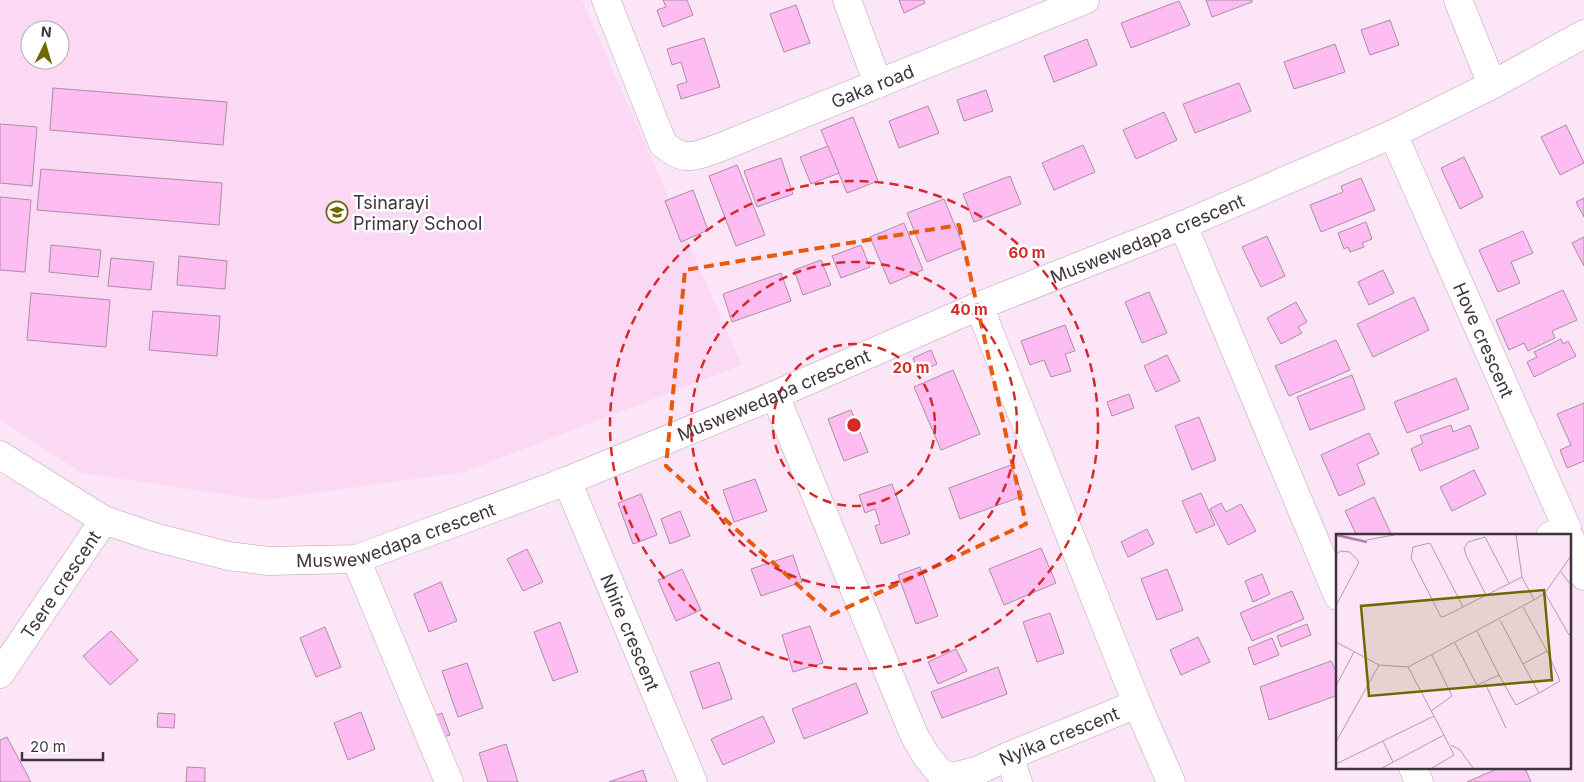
<svg xmlns="http://www.w3.org/2000/svg" width="1584" height="782" font-family="Inter,sans-serif">
	<style>
		.built { fill: #fbd8f4; fill-rule: evenodd }
		.building { fill: #fdbcf2; stroke: #a98ea4 }
		.lines { fill: none; stroke-linecap: round; stroke-linejoin: round }
		.minor-casing { stroke: #bba0b6; stroke-width: 29 }
		.minor { stroke: #fff; stroke-width: 28 }
		.marked { fill: none; stroke: #e8590c; stroke-width: 4; stroke-dasharray: 10 6; stroke-linejoin: round }
		.ring { fill: none; stroke: #d62828; stroke-width: 2.5; stroke-dasharray: 9 6 }
		.labels { text-anchor: middle; dominant-baseline: central; stroke-width: 5; stroke-linejoin: round; paint-order: stroke }
		.street-label { font-size: 18px; fill: #3f343d; stroke: #fff }
		.poi-label { font-size: 18px; fill: #3f343d; stroke: #fff; text-anchor: start }
		.inset-river { fill: none; stroke: #b97caf; stroke-width: 2.5 }
		.inset-road { fill: none; stroke: #b09ead; stroke-width: 1 }
		.view { fill: #6f6800; fill-opacity: 0.15; stroke: #6f6800; stroke-width: 2.5 }
		.inset-edge { fill: none; stroke: #3f343d; stroke-width: 2.5 }
		.centre { fill: #d62828; stroke: #fff; stroke-width: 2.5 }
		.ring-label { font-size: 15px; text-anchor: middle; font-weight: bold; fill: #d62828; stroke: #fff; stroke-width: 5; stroke-linejoin: round; paint-order: stroke }
	</style>
	<rect width="100%" height="100%" fill="#fce5f7"/>
	<path class="built" d="M0 0H582L742 365 464 472 264 500 82 473 0 420ZM30 30H60V60H30Z"/>
	<g class="building">
		<polygon points="663,0 687,0 693,15 663,27 657,10 666,7"/>
		<polygon points="899,0 924,0 925,3 904,13"/>
		<polygon points="1206,0 1252,0 1252,2 1212,17"/>
		<polygon points="1179,1 1190,25 1131,48 1121,23"/>
		<polygon points="796,5 810,43 784,52 770,14"/>
		<polygon points="1390,20 1399,45 1370,55 1361,30"/>
		<polygon points="704,38 720,87 681,99 677,85 687,82 681,62 672,65 667,49"/>
		<polygon points="1087,39 1097,65 1054,82 1044,56"/>
		<polygon points="1335,44 1345,72 1294,89 1284,62"/>
		<polygon points="1239,83 1251,111 1195,133 1183,104"/>
		<polygon points="53,88 227,102 223,145 50,130"/>
		<polygon points="986,90 993,111 964,121 957,100"/>
		<polygon points="928,106 939,133 899,148 889,121"/>
		<polygon points="1164,112 1177,140 1136,159 1123,130"/>
		<polygon points="853,117 878,181 847,193 821,130"/>
		<polygon points="0,124 37,127 32,186 0,183"/>
		<polygon points="1566,125 1584,163 1560,175 1541,137"/>
		<polygon points="1083,145 1095,172 1054,190 1042,163"/>
		<polygon points="828,146 839,173 811,184 800,157"/>
		<polygon points="1464,157 1483,197 1460,209 1441,168"/>
		<polygon points="781,158 793,194 757,207 744,171"/>
		<polygon points="737,165 765,235 736,246 709,176"/>
		<polygon points="41,169 222,183 219,225 37,210"/>
		<polygon points="1010,176 1021,204 974,222 963,194"/>
		<polygon points="1361,178 1375,210 1321,232 1310,205 1343,192 1341,186"/>
		<polygon points="693,190 708,230 681,242 665,201"/>
		<polygon points="0,197 31,200 25,272 0,270"/>
		<polygon points="1584,198 1584,217 1576,202"/>
		<polygon points="944,199 964,247 927,262 907,213"/>
		<polygon points="1366,222 1372,239 1362,243 1364,247 1350,252 1348,247 1344,249 1338,233"/>
		<polygon points="904,223 923,270 890,284 870,237"/>
		<polygon points="1523,231 1533,253 1511,262 1520,283 1498,292 1479,250"/>
		<polygon points="1267,236 1285,276 1261,287 1242,247"/>
		<polygon points="1584,237 1584,266 1572,243"/>
		<polygon points="51,245 101,250 98,277 49,272"/>
		<polygon points="861,245 870,267 841,278 832,256"/>
		<polygon points="179,256 227,261 225,289 177,285"/>
		<polygon points="111,258 154,262 151,290 108,286"/>
		<polygon points="821,260 831,285 803,295 794,270"/>
		<polygon points="1383,270 1394,293 1369,305 1358,282"/>
		<polygon points="781,273 791,301 732,322 723,294"/>
		<polygon points="1563,290 1577,320 1552,331 1555,338 1528,351 1524,343 1509,350 1496,320"/>
		<polygon points="1149,292 1167,333 1142,343 1125,302"/>
		<polygon points="31,293 110,300 106,347 27,340"/>
		<polygon points="1414,297 1429,330 1373,357 1357,324"/>
		<polygon points="1296,302 1307,322 1298,327 1302,333 1281,344 1267,318"/>
		<polygon points="153,311 220,316 217,356 149,350"/>
		<polygon points="1065,325 1075,351 1065,354 1071,371 1051,377 1044,360 1030,365 1021,341"/>
		<polygon points="1561,339 1563,344 1568,341 1576,356 1534,377 1527,362 1537,357 1534,352"/>
		<polygon points="1336,340 1350,370 1289,396 1275,366"/>
		<polygon points="931,350 937,364 919,372 913,358"/>
		<polygon points="1167,355 1180,381 1156,392 1144,366"/>
		<polygon points="953,370 980,434 941,450 914,387"/>
		<polygon points="1352,375 1365,409 1310,430 1297,397"/>
		<polygon points="1456,378 1469,409 1407,433 1394,402"/>
		<polygon points="1129,394 1134,408 1112,416 1107,402"/>
		<polygon points="1584,403 1584,461 1567,468 1560,450 1571,445 1557,414"/>
		<polygon points="851,410 868,452 844,461 828,419"/>
		<polygon points="1199,417 1216,460 1192,470 1175,426"/>
		<polygon points="1451,425 1453,432 1470,425 1479,448 1420,471 1411,449 1423,443 1420,436"/>
		<polygon points="1369,433 1379,454 1357,464 1365,484 1339,496 1321,455"/>
		<polygon points="1011,465 1023,496 960,519 949,488"/>
		<polygon points="1474,470 1486,494 1452,511 1440,487"/>
		<polygon points="755,479 767,511 734,522 723,490"/>
		<polygon points="892,484 910,534 881,544 875,526 880,524 875,509 865,513 859,495"/>
		<polygon points="1201,493 1215,525 1196,533 1182,501"/>
		<polygon points="641,494 657,535 633,544 618,503"/>
		<polygon points="1374,497 1391,534 1387,536 1357,536 1345,511"/>
		<polygon points="1221,503 1226,512 1241,504 1256,531 1228,545 1210,509"/>
		<polygon points="680,511 690,536 670,544 661,519"/>
		<polygon points="1147,529 1154,544 1128,557 1121,542"/>
		<polygon points="1041,548 1056,583 1004,605 989,569"/>
		<polygon points="527,549 543,582 523,591 507,559"/>
		<polygon points="793,555 802,582 761,596 751,569"/>
		<polygon points="920,567 938,616 916,624 898,575"/>
		<polygon points="682,569 701,610 676,621 658,580"/>
		<polygon points="1167,569 1183,610 1157,620 1141,579"/>
		<polygon points="1262,574 1270,594 1253,602 1245,581"/>
		<polygon points="441,582 457,621 429,632 414,594"/>
		<polygon points="1292,591 1304,619 1252,641 1240,613"/>
		<polygon points="1050,613 1064,653 1037,662 1023,622"/>
		<polygon points="560,622 578,672 553,681 534,632"/>
		<polygon points="1307,624 1311,635 1281,647 1277,636"/>
		<polygon points="810,626 823,663 793,672 782,635"/>
		<polygon points="325,627 341,667 316,677 300,638"/>
		<polygon points="111,631 138,660 110,685 83,656"/>
		<polygon points="1198,637 1210,662 1181,675 1170,650"/>
		<polygon points="1272,638 1279,655 1254,665 1248,648"/>
		<polygon points="956,649 967,671 938,684 928,662"/>
		<polygon points="1331,661 1338,675 1338,695 1269,720 1260,687"/>
		<polygon points="719,662 732,699 703,709 690,672"/>
		<polygon points="467,663 483,708 458,717 442,671"/>
		<polygon points="998,667 1007,694 942,718 931,692"/>
		<polygon points="856,683 868,713 804,739 792,709"/>
		<polygon points="361,712 375,749 348,760 334,723"/>
		<polygon points="158,713 175,714 174,728 157,727"/>
		<polygon points="442,713 450,735 440,738 432,717"/>
		<polygon points="763,716 775,742 723,765 711,739"/>
		<polygon points="7,737 31,782 1,782 0,780 0,740"/>
		<polygon points="506,744 518,782 488,782 479,753"/>
		<polygon points="187,767 205,768 205,782 186,782"/>
		<polygon points="1499,768 1525,768 1531,782 1467,782"/>
		<polygon points="643,770 647,782 609,782"/>
	</g>
	<g class="lines">
		<g class="minor-casing">
			<g id="minor">
				<path id="s1" d="M606 0 663 144C684 162 692 157 716 149L1085 0"/>
				<polyline points="847,0 878,84"/>
				<polyline points="1458,0 1492,85"/>
				<path id="s2" d="M1393 134 1567 528 1550 536"/>
				<polyline points="1183,225 1338,596"/>
				<path id="s3" d="M775 395 914 735 925 754 940 773 953 777 979 770 1009 756 1137 704 979 306"/>
				<path id="s4" d="M0 455 104 520 154 537 228 556 269 561 356 559 567 481 775 395 979 306 1183 225 1393 134 1492 85 1584 34"/>
				<path id="s5" d="M567 481 693 782"/>
				<polyline points="1570,538 1584,576"/>
				<polyline points="356,559 449,782"/>
				<path id="s6" d="M0 674 104 520"/>
				<polyline points="1137,704 1171,782"/>
				<polyline points="1009,756 1018,782"/>
				<polyline points="1413,768 1419,782"/>
			</g>
		</g>
		<use href="#minor" class="minor"/>
	</g>
	<path class="marked" d="M959 225 1026 524 831 615 666 466 685 270Z"/>
	<g class="ring">
		<circle cx="854" cy="425" r="81"/>
		<circle cx="854" cy="425" r="163"/>
		<circle cx="854" cy="425" r="244"/>
	</g>
	<defs>
		<g id="school-ring" transform="scale(1.125)"><circle r="9.5" fill="#fff" stroke="#6f6800" stroke-width="1.5"/><path d="M0-5L7-2L0 1L-7-2ZM-4 1L0 2.5L4 1V4Q0 6-4 4Z" fill="#6f6800"/></g>
	</defs>
	<g fill-rule="evenodd">
		<use href="#school-ring" x="337" y="212"/>
	</g>
	<g class="labels">
		<g class="street-label">
			<text stroke="none"><textPath href="#s1" startOffset="381">Gaka road</textPath></text>
			<text stroke="none"><textPath href="#s4" startOffset="1234">Muswewedapa crescent</textPath></text>
			<text stroke="none"><textPath href="#s2" startOffset="225">Hove crescent</textPath></text>
			<text stroke="none"><textPath href="#s4" startOffset="829">Muswewedapa crescent</textPath></text>
			<text stroke="none"><textPath href="#s4" startOffset="424">Muswewedapa crescent</textPath></text>
			<text stroke="none"><textPath href="#s6" startOffset="108">Tsere crescent</textPath></text>
			<text stroke="none"><textPath href="#s5" startOffset="164">Nhire crescent</textPath></text>
			<text stroke="none"><textPath href="#s3" startOffset="541">Nyika crescent</textPath></text>
		</g>
		<g class="poi-label">
			<text x="353" y="202">Tsinarayi<tspan x="353" dy="21">Primary School</tspan></text>
		</g>
	</g>
	<g transform="translate(1336 534)">
		<rect width="235" height="235" fill="#fce5f7"/>
		<path class="inset-river" d="M0 1 31 8"/>
		<path class="inset-road" d="M180 1 186 43 198 66M31 6 58 1M0 20 5 17 14 18 23 28 0 72M225 38 235 51M209 59 233 101 235 100M150 61 130 21 128 14 132 8 149 3 173 49M127 73 94 9 77 13 75 24 105 83 109 82 186 43M164 86 187 130 211 117 187 73M0 108 43 131 72 133 198 66 209 59 235 22M119 109 141 151 163 141 141 97M163 141 180 171 203 159 187 130M149 149 170 194M0 152 18 118M203 159 224 147 211 117M95 177 116 162 96 121M47 207 57 228M0 208 43 131M115 211 124 216 137 234M0 230 98 182M46 234 108 201 72 133M96 234 118 221 108 201"/>
		<path class="view" d="M208 56 216 146 33 162 25 72Z"/>
		<rect width="235" height="235" class="inset-edge"/>
	</g>
	<circle cx="854" cy="425" r="8" class="centre"/>
	<g class="ring-label">
		<text x="1027" y="258">60 m</text>
		<text x="969" y="315">40 m</text>
		<text x="911" y="373">20 m</text>
	</g>
	<g transform="translate(45 45) rotate(5)"><circle r="24" fill="#ffffff" stroke="#b2aeb1"/>
	<path d="M0-4L9 19L0 12L-9 19Z" fill="#6f6800"/>
	<text y="-8" font-size="14" font-weight="bold" text-anchor="middle" fill="#3f343d">N</text>
	</g>
	<path d="M22 752v8h81v-8" fill="none" stroke="#3f343d" stroke-width="2.5"/>
	<text x="30" y="752" font-size="15" fill="#3f343d" stroke="#ffffff" stroke-width="4" paint-order="stroke">20 m</text>
</svg>
